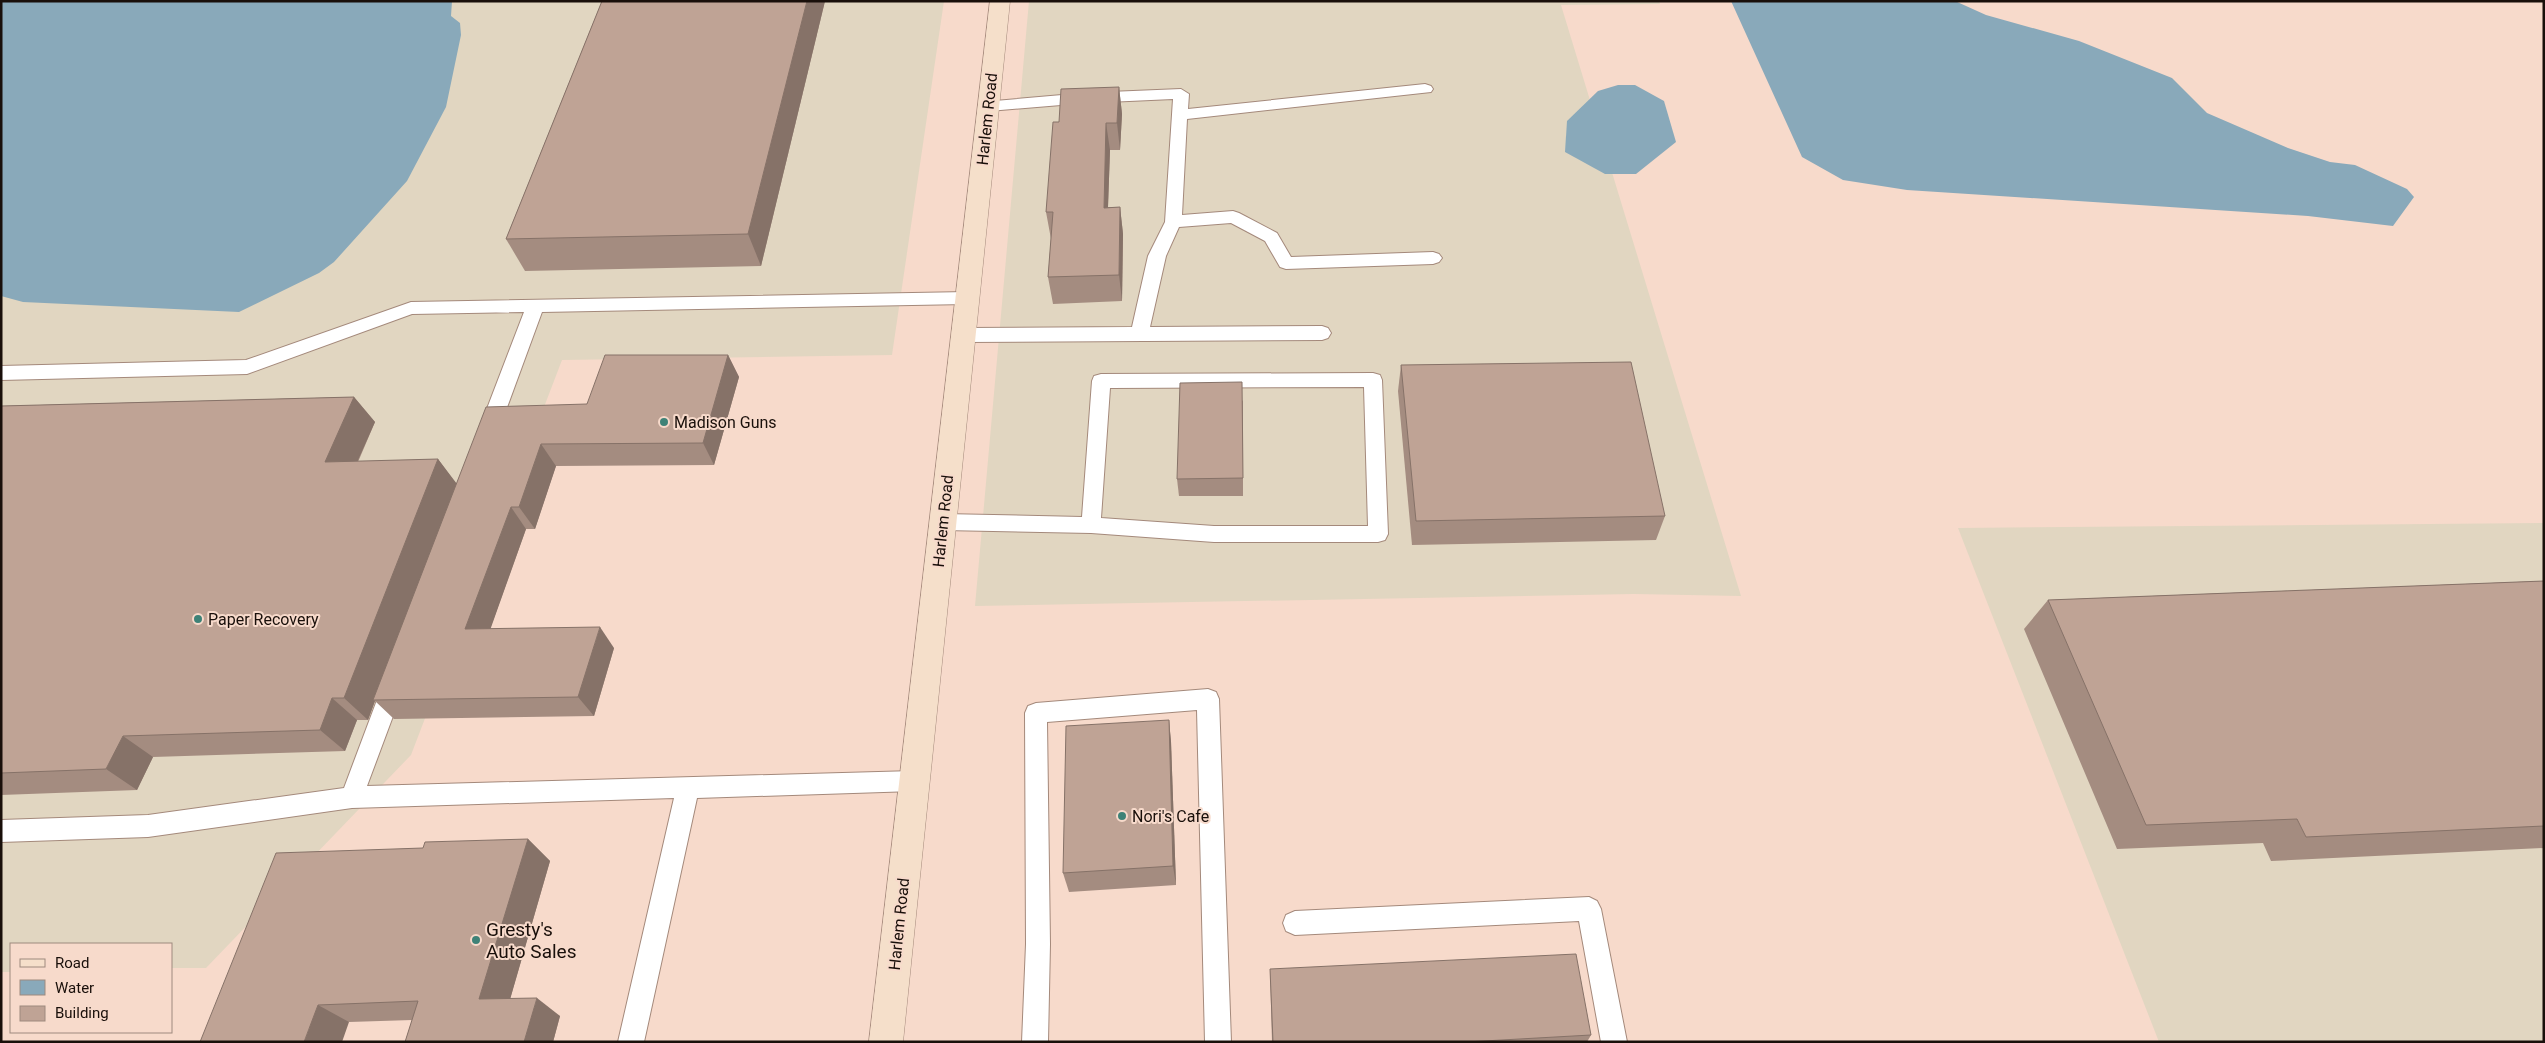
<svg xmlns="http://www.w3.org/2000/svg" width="2545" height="1043" font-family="Roboto,sans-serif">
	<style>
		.industrial { fill: #e1d6c1 }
		.water { fill: #89a9ba }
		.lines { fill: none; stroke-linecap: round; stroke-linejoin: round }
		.service-casing { stroke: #a4897b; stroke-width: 2 }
		.secondary-casing { stroke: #a4897b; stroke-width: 1 }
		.service { fill: #fff; fill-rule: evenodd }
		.secondary { fill: #f5dfca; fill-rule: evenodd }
		.wall { fill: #a48c80 }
		.shaded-wall { fill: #867268 }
		.building { fill: #bfa395; stroke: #867268 }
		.poi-dot { fill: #3e8277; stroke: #f7dacb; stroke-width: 2 }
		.labels { text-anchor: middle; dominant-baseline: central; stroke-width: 4; stroke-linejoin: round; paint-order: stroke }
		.street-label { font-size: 16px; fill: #190f0a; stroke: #f7dacb }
		.poi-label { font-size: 16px; fill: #190f0a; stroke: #f7dacb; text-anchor: start }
		.near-poi-label { font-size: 19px; fill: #190f0a; stroke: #f7dacb; text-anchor: start }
	</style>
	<rect width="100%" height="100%" fill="#f7dacb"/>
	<g class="industrial">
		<polygon points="1,1 944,1 892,355 562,360 411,755 206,968 171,968 171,944 11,944 11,972 1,972"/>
		<polygon points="1029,1 1659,1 1660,4 1561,5 1741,596 1634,594 975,606"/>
		<polygon points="2544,523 2544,1042 2159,1042 1958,528"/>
	</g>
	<g class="water">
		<polygon points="1,1 452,1 451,16 460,23 461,35 446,107 407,181 334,262 319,273 239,312 23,302 1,296"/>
		<polygon points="1731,1 1955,1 1986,15 2079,41 2172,78 2207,113 2288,148 2330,162 2355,165 2407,189 2414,197 2393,226 2308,216 1907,190 1843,180 1802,157"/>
		<polygon points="1618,85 1635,85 1664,101 1676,142 1636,174 1605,174 1565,152 1567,121 1598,91"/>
	</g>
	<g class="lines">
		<g class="service-casing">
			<g id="service">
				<polygon points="1425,84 1431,86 1433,89 1431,92 1187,119 1182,215 1233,211 1239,213 1277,233 1291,257 1433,252 1439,254 1442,258 1439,262 1433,264 1286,269 1280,267 1265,241 1231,223 1179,227 1166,256 1150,327 1322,326 1328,328 1331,333 1328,338 1322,340 964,342 958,340 955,335 958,330 964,328 1132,327 1148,256 1165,222 1173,99 1085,103 989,111 981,106 983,102 1085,93 1181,89 1189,94 1188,109"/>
				<polygon points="967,292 973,294 976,298 973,302 967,304 542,312 498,432 495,437 488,439 481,437 478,432 524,312 412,314 247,374 1,380 1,366 246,360 411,302"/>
				<path d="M1373 373 1380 375 1382 380 1388 534 1385 540 1378 542H1214L1091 533 943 530 936 528 933 522 936 516 943 514 1082 517 1092 381 1094 376 1101 374ZM1364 387 1368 526H1214L1101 518 1110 388Z"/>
				<polygon points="394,675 402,677 405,684 367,786 914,771 922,774 925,781 922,788 914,791 697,798 644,1042 618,1042 674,798 352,808 148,837 1,842 1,820 148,815 344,788 383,684 386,677"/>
				<polygon points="1208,689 1216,692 1219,699 1231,1042 1205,1042 1197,710 1047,722 1050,944 1048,1042 1022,1042 1026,944 1025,713 1028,706 1036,703"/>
				<polygon points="1589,897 1597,901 1601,909 1627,1042 1601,1042 1579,921 1295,935 1286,931 1283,923 1286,915 1295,911"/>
			</g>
		</g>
		<g class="secondary-casing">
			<polygon id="secondary" points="990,1 1010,1 903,1042 869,1042"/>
		</g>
		<use href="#service" class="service"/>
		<use href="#secondary" class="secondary"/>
	</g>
	<g class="wall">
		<polygon points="602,1 825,1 761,266 525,271 506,239"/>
		<polygon points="1119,87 1122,114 1120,150 1110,150 1108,207 1120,207 1123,234 1122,301 1053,304 1048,277 1051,239 1046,212 1059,122"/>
		<polygon points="728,355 739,377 714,465 556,466 535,529 526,529 490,629 614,648 594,716 394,719 375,701 368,720 357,720 345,751 153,757 137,790 1,795 1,406 354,397 375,422 358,462 438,459 456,484 587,404"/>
		<polygon points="1401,365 1665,516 1656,540 1412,545 1398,391"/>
		<polygon points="1243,400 1243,496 1179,496 1177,479"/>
		<polygon points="2544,581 2544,848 2271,861 2263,843 2117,849 2024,629 2048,600"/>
		<polygon points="1169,720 1171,742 1176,885 1069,892 1063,873"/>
		<polygon points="528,839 550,861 510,999 560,1016 553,1042 405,1042 412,1020 349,1022 200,1042 423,848"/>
		<polygon points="1270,969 1591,1035 1587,1042 1272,1042"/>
	</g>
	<g class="shaded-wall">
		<polygon points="807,1 825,1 761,266 748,234"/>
		<polygon points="1119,87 1122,114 1120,150 1117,123"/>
		<polygon points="1106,123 1110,150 1107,234 1104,208"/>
		<polygon points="1120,207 1123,234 1122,301 1119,275"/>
		<polygon points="728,355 739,377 714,465 703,443"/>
		<polygon points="354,397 375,422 346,487 325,462"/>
		<polygon points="541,444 556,466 535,529 519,507"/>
		<polygon points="438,459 457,484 373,700 375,701 368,720 344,698"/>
		<polygon points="511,507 526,529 483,650 465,629"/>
		<polygon points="600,627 614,648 594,716 578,697"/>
		<polygon points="332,698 357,720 345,751 320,730"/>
		<polygon points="1169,720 1171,742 1176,885 1173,866"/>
		<polygon points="123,736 153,757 137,790 106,769"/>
		<polygon points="528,839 550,861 505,1017 479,999"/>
		<polygon points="537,998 560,1016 553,1042 524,1042"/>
		<polygon points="318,1005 349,1022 342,1042 304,1042"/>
	</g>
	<g class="building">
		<polygon points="602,1 807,1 748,234 506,239"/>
		<polygon points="1119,87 1117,123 1106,123 1104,208 1120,207 1119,275 1048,277 1053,212 1046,212 1053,122 1059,122 1061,89"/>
		<polygon points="605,355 728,355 703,443 541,444 519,507 511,507 465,629 600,627 578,697 373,700 486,407 587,404"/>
		<polygon points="1631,362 1665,516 1416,521 1401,365"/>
		<polygon points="1242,382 1243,478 1177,479 1180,383"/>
		<polygon points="354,397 325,462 438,459 344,698 332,698 320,730 123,736 106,769 1,773 1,406"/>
		<polygon points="2544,581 2544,826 2306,837 2297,819 2146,825 2048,600"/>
		<polygon points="1169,720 1173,866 1063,873 1066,726"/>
		<polygon points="528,839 479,999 537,998 524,1042 405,1042 418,1001 318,1005 304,1042 200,1042 276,853 423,848 425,842"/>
		<polygon points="1576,954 1591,1035 1466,1042 1273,1042 1270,969"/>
	</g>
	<g class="poi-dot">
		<circle cx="664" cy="422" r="5"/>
		<circle cx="198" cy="619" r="5"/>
		<circle cx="1122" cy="816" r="5"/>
		<circle cx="476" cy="940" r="5"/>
	</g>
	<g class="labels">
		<g class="street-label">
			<text transform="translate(987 119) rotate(-84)">Harlem Road</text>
			<text transform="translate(943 521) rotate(-84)">Harlem Road</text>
			<text transform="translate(899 924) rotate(-84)">Harlem Road</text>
		</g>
		<g class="poi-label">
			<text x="674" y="422">Madison Guns</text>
			<text x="208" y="619">Paper Recovery</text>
			<text x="1132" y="816">Nori's Cafe</text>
		</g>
		<g class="near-poi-label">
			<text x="486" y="929">Gresty's<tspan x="486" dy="22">Auto Sales</tspan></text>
		</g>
	</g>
	<rect width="2545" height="1043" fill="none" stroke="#190f0a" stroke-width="5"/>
	<rect x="10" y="943" width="162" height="90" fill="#f7dacb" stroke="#9e897e"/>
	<rect x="20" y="959" width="25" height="8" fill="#f5dfca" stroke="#9e897e"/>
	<text x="55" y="968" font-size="15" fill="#190f0a">Road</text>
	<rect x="20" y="980" width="25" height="15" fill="#89a9ba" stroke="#9e897e"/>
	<text x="55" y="993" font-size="15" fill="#190f0a">Water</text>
	<rect x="20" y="1006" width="25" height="15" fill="#bfa395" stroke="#9e897e"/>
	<text x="55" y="1018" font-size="15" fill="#190f0a">Building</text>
</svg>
